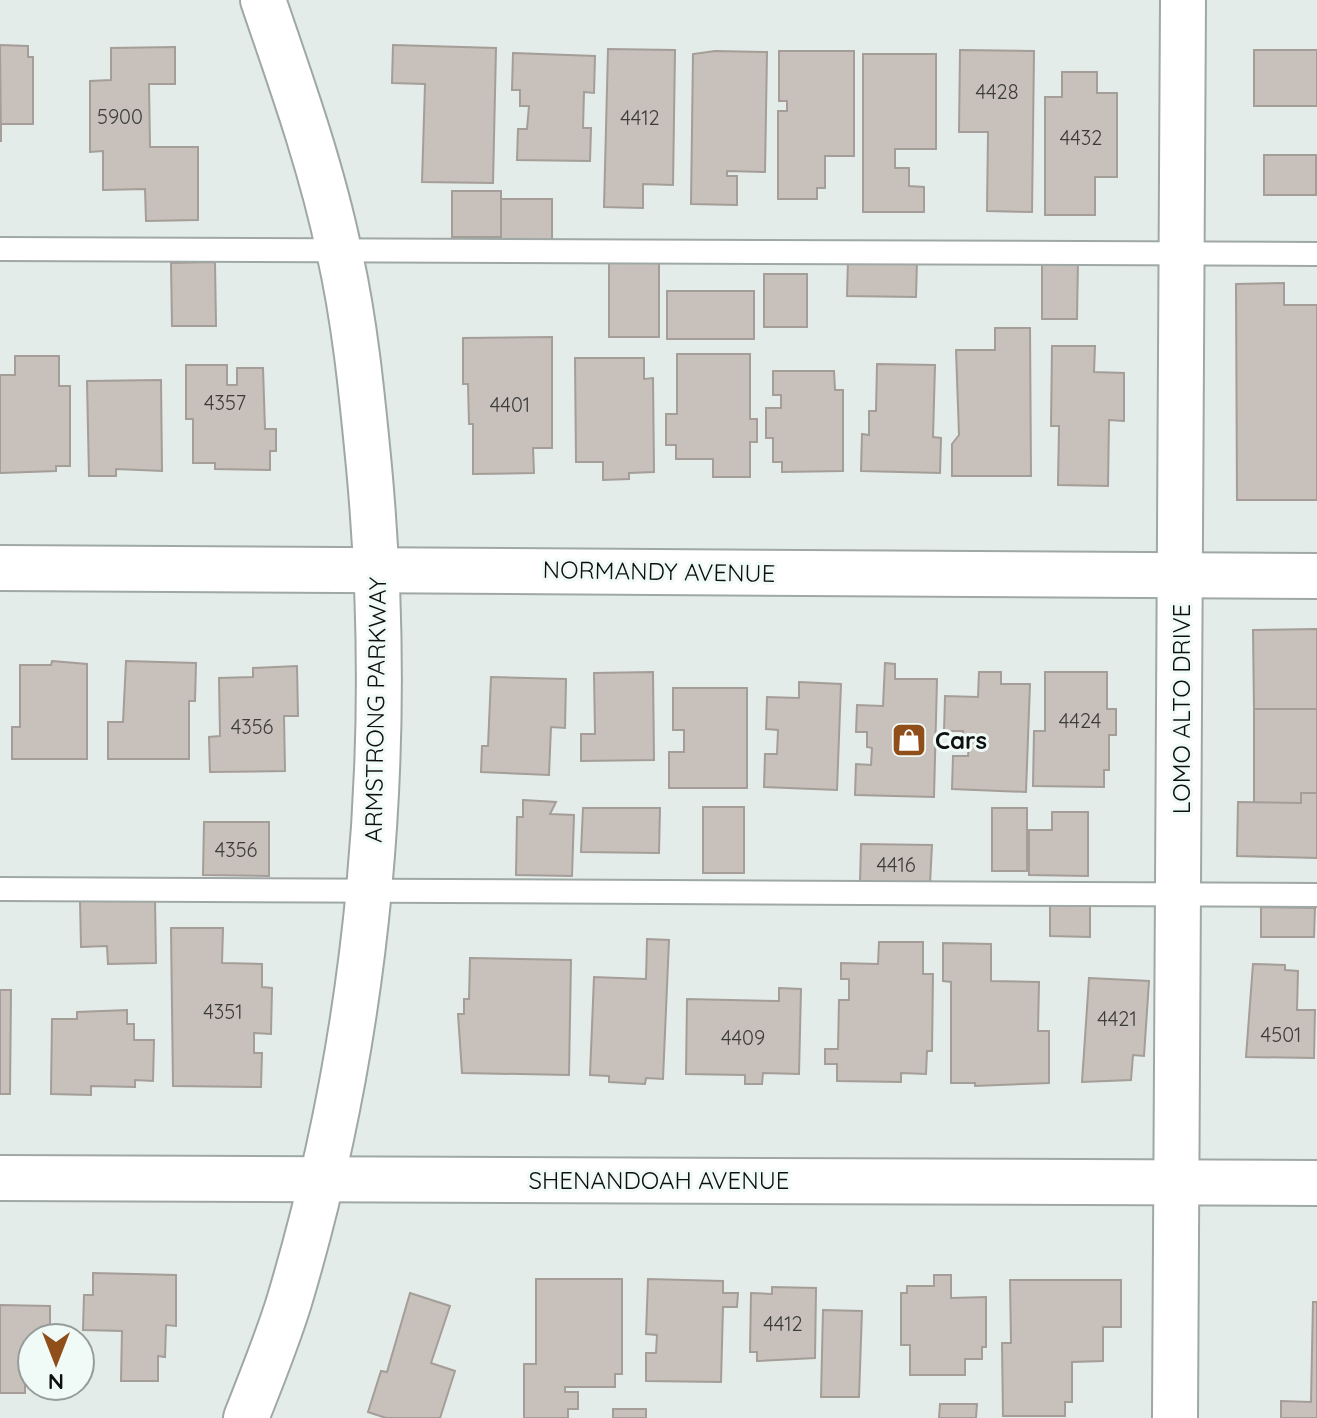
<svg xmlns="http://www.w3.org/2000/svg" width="1317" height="1418" font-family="Quicksand,sans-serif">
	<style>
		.building { fill: #c7c0bb; stroke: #a49d98; stroke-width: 2 }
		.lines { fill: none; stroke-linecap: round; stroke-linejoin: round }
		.lane-casing { stroke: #9fa8a5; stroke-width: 26 }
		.street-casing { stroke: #9fa8a5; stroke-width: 48 }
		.secondary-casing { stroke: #9fa8a5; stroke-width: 48 }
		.lane { stroke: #fff; stroke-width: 22 }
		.street { stroke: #fff; stroke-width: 44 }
		.secondary { stroke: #fff; stroke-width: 44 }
		.labels { text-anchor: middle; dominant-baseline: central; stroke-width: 6; stroke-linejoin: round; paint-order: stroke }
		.number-label { font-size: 20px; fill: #3c3c3a }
		.street-label { font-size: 24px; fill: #0d100f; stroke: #f0faf7 }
		.poi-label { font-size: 24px; font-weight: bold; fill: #0d100f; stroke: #f0faf7; text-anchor: start }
	</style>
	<rect width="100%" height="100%" fill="#e3ece9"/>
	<g class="building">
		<polygon points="0,45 28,46 28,57 33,57 33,124 1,124 1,142"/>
		<polygon points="393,45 496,48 493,183 422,182 425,84 392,83"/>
		<polygon points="175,47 175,84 149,84 150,147 198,147 198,220 146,221 145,189 103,190 103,151 90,152 90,81 111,80 111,48"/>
		<polygon points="608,49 675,50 673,185 643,184 643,208 604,207"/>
		<polygon points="960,50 1034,51 1032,212 987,211 988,132 959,132"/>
		<rect x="1254" y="50" width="63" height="56"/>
		<polygon points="715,51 767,52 765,172 727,171 727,176 737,176 737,205 691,204 693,54"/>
		<polygon points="779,51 854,51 854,156 825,156 825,188 817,188 817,199 778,199 778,111 787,111 787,101 779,101"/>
		<polygon points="513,53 595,56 594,93 584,92 583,128 591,128 590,161 517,160 518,129 527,129 529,106 520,106 520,90 512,90"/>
		<polygon points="863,54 936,54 936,149 895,149 895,168 909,168 909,186 924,187 924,212 863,212"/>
		<polygon points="1062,72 1097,72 1097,93 1117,93 1117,177 1095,177 1095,215 1045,215 1045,97 1062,97"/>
		<rect x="1264" y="155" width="52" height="40"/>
		<rect x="452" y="191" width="49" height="46"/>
		<rect x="501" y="199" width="51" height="43"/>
		<polygon points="848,259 917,260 916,297 847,296"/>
		<polygon points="1042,259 1078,260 1077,319 1042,319"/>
		<polygon points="215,262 216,326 172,326 171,263"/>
		<rect x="609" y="262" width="50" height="75"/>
		<rect x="764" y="274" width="43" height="53"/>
		<polygon points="1284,283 1284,305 1317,305 1317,500 1237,500 1236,284"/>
		<rect x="667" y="291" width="87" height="48"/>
		<polygon points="995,328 1030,328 1031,476 952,476 952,444 959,435 956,350 995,350"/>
		<polygon points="552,337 552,448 533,448 534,473 473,474 473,424 469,424 468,384 463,384 463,338"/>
		<polygon points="1052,346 1095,346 1094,372 1124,373 1124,421 1109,420 1108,486 1058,485 1059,426 1051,426"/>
		<polygon points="677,354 750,354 750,419 757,419 757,442 750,442 750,477 713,477 713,459 676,459 676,445 666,445 666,414 677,414"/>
		<polygon points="15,356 59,356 59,386 70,386 70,466 56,466 56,471 0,473 0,375 15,375"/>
		<polygon points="575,358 644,358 644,379 653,378 654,472 629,473 629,479 603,480 603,462 576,462"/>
		<polygon points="877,364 935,365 933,437 941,438 940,473 861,471 862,434 869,435 869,411 876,411"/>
		<polygon points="186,365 227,365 227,385 237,385 237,368 263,368 265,429 276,429 276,451 270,451 270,470 215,469 215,463 193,463 193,419 186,419"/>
		<polygon points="773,371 834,371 835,390 843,390 843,471 782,472 782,462 773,462 773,438 766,438 766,408 781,408 781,395 773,395"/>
		<polygon points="161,380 162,471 116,469 116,476 89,476 87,381"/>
		<polygon points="1317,629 1317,709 1254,709 1253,630"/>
		<polygon points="52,661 87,664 87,759 12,759 12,727 20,727 20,665 51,665"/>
		<polygon points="126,661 196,663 195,701 189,701 189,759 108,759 108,722 123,722"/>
		<polygon points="885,663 895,664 895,679 937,679 934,797 855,795 856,764 871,765 872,748 867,747 867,732 856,732 857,705 883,706"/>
		<polygon points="297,666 298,716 284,716 285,771 210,772 209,737 220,736 219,678 253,677 253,668"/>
		<polygon points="653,672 654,760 581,761 581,734 595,734 594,673"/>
		<polygon points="979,672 1001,672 1001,684 1030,684 1026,792 952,789 953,756 968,756 969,744 963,743 963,731 944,731 945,696 978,697"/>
		<polygon points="1045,672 1107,672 1107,709 1116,709 1116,735 1109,735 1109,770 1104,770 1104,787 1033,786 1034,731 1045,731"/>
		<polygon points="491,677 566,679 565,728 551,727 549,775 481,772 482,746 488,746"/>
		<polygon points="799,682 841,684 837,790 764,787 765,754 777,754 778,730 766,729 767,697 799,698"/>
		<polygon points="673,688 747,688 747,788 669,788 669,752 684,752 684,730 673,730"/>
		<polygon points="1254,709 1317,709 1317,793 1301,793 1301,803 1254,803"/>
		<polygon points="1301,793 1317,793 1317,858 1237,856 1238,802 1301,803"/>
		<polygon points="523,800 556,802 550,814 574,815 572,876 516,875 517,817 523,817"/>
		<rect x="703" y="807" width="41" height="66"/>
		<polygon points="583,808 660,808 659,853 581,852"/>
		<rect x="992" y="808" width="35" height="63"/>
		<polygon points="1052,812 1088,812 1088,876 1029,875 1029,830 1052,830"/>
		<polygon points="204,822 269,822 269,876 203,875"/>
		<polygon points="861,844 932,845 930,884 860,883"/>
		<polygon points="155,899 156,963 108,964 107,946 81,947 80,900"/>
		<polygon points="1050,902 1090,903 1090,937 1050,936"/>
		<polygon points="1261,907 1315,908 1314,937 1261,937"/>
		<polygon points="171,928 223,928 222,963 262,964 262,987 272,988 271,1034 254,1033 254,1053 262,1053 261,1087 173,1086"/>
		<polygon points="647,939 669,940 663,1079 646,1078 645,1084 609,1082 609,1076 590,1075 594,977 646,979"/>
		<polygon points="879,942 923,942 923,974 933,974 932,1051 927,1051 926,1074 901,1073 901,1082 837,1081 837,1064 825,1064 825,1049 838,1049 839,1000 849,1000 849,979 841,979 841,963 878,964"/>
		<polygon points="943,943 991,944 991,981 1039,982 1038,1031 1049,1031 1049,1083 975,1086 975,1083 951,1083 951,982 943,981"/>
		<polygon points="470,958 571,960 569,1075 462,1073 458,1014 464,1014 464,999 469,999"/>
		<polygon points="1253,964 1285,965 1285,970 1298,971 1297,1010 1315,1010 1314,1058 1246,1057"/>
		<polygon points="1089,978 1149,981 1144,1056 1133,1055 1131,1080 1082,1082"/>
		<polygon points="779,988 801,989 799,1074 763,1073 762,1084 745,1084 745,1075 686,1074 687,999 779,1001"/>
		<polygon points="0,990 11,990 10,1094 0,1094"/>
		<polygon points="127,1010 127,1024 134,1024 134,1040 154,1040 153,1081 135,1080 135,1087 91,1086 91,1095 51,1094 52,1019 77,1019 77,1012"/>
		<polygon points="93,1273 176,1275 176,1326 166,1325 165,1357 158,1356 158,1381 121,1381 122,1331 83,1330 84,1295 93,1295"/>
		<polygon points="934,1275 951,1275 951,1298 986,1297 986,1347 982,1347 982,1359 965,1359 965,1375 910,1375 910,1345 901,1345 901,1293 907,1293 907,1286 934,1286"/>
		<polygon points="536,1279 622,1279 622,1374 615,1374 615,1387 565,1387 565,1392 578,1392 578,1409 568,1409 568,1418 524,1418 524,1364 536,1364"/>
		<polygon points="648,1279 723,1281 723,1293 738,1293 737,1307 723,1307 721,1382 646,1381 646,1353 656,1353 657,1335 646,1334"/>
		<polygon points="1010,1280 1121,1280 1121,1327 1103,1327 1103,1361 1072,1362 1072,1402 1065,1402 1065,1416 1003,1416 1002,1343 1011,1343"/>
		<polygon points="772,1287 816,1288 815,1358 757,1361 757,1352 750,1352 751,1293 772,1294"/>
		<polygon points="410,1293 450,1306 431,1363 455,1371 440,1418 386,1418 368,1412 381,1371 387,1372"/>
		<polygon points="1313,1302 1317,1302 1317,1418 1281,1418 1281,1401 1311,1402"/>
		<polygon points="0,1305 50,1306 50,1338 32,1338 32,1379 25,1379 25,1393 0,1393"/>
		<polygon points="823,1310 862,1311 859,1397 821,1397"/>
		<polygon points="940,1404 977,1404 976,1418 939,1418"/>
		<rect x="613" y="1409" width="33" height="9"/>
	</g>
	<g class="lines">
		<g class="lane-casing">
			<g id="lane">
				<polyline points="0,249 1317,254"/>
				<polyline points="0,889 1317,895"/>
			</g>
		</g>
		<g class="street-casing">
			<g id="street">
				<polyline points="0,568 1317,576"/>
				<polyline points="0,1178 1317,1183"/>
				<polyline points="1175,1418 1183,0"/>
			</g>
		</g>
		<g class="secondary-casing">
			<path id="secondary" d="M246 1418C261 1380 277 1341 289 1302 370 1032 395 747 369 467 362 395 355 321 339 251 321 165 291 82 263 0"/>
		</g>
		<use href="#lane" class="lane"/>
		<use href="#street" class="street"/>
		<use href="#secondary" class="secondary"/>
	</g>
	<defs>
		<g id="shop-square" transform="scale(1.8)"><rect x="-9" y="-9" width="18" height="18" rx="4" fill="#8f4e1a" stroke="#f0faf7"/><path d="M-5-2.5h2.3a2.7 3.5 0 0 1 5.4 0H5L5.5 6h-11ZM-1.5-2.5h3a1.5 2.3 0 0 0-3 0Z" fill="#fff"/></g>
	</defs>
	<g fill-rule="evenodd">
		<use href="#shop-square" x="909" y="740"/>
	</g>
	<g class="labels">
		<g class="number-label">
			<text x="997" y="91">4428</text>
			<text x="120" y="116">5900</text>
			<text x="640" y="117">4412</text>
			<text x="1081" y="137">4432</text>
			<text x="225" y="402">4357</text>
			<text x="510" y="404">4401</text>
			<text x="1080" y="720">4424</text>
			<text x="252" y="726">4356</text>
			<text x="236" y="849">4356</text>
			<text x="896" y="864">4416</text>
			<text x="223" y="1011">4351</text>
			<text x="1117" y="1018">4421</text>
			<text x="1281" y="1034">4501</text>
			<text x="743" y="1037">4409</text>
			<text x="783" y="1323">4412</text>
		</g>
		<g class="street-label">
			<text transform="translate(659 571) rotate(1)">NORMANDY AVENUE</text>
			<text transform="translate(1181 709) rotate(-90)">LOMO ALTO DRIVE</text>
			<text transform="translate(375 710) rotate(-89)">ARMSTRONG PARKWAY</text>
			<text x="659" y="1180">SHENANDOAH AVENUE</text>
		</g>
		<g class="poi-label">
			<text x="935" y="740">Cars</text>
		</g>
	</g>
	<g transform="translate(56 1362) rotate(180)"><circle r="38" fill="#f0faf7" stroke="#959c9a" stroke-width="2"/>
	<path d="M0-6L14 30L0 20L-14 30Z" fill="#8f4e1a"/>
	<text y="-12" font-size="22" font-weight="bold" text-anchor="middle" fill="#0d100f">N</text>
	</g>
</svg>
